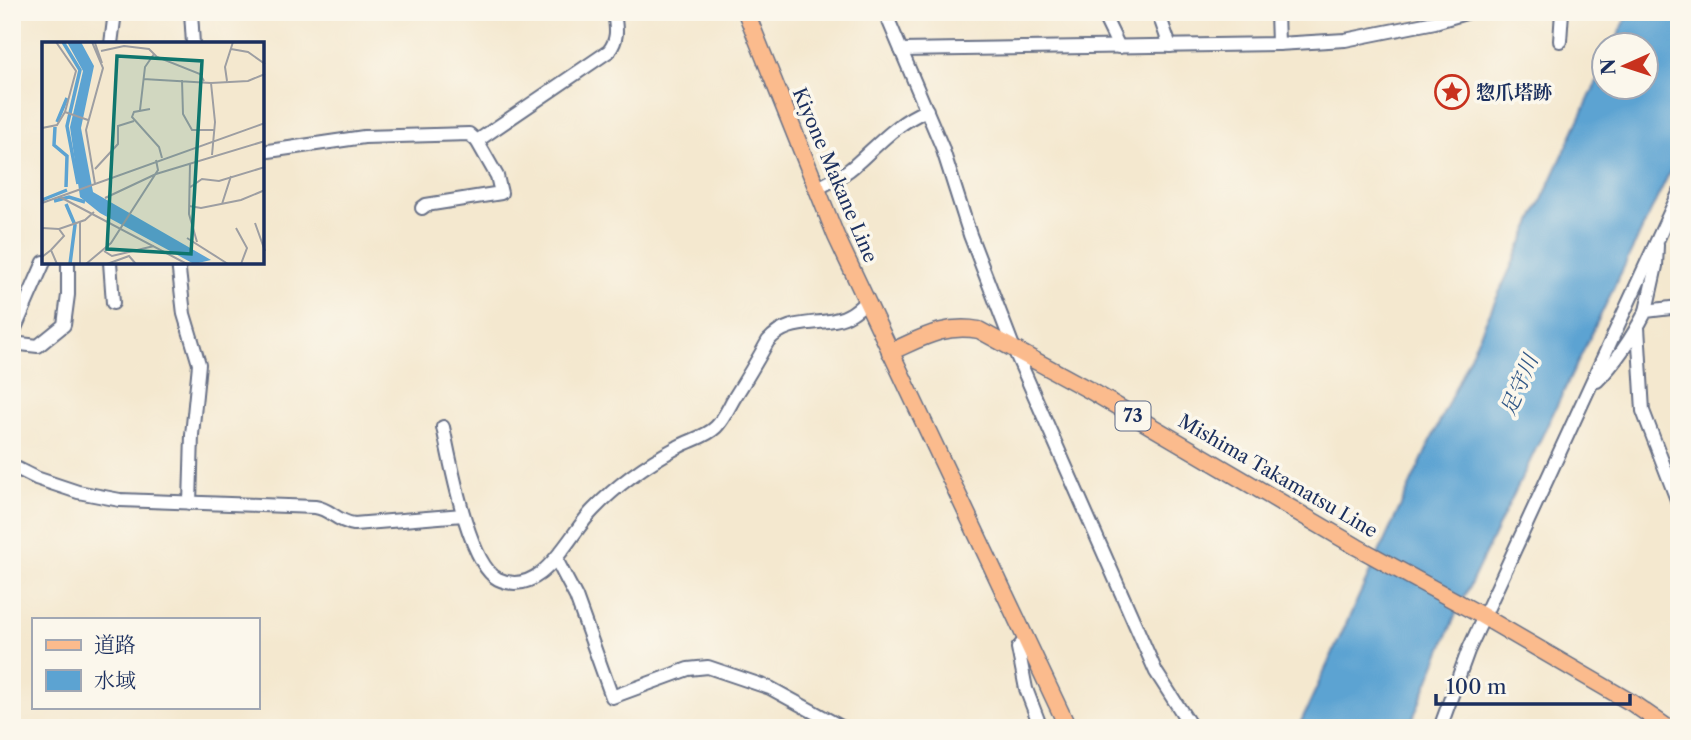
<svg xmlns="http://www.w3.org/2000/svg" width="1691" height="740" font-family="'Libre Caslon Text','Noto Serif JP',serif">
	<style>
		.water { fill: #5ca3d2; stroke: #3c6998; stroke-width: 2 }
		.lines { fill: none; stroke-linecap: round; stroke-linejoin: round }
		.minor-casing { stroke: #677086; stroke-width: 16 }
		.major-casing { stroke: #677086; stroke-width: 19 }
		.minor { stroke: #fff; stroke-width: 12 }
		.major { stroke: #fbbb8d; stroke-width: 16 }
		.labels { text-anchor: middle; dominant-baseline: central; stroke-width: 7; stroke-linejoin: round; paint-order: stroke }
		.shield { fill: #fbf7ec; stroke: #5e6b89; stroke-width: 2 }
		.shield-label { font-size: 18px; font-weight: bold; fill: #1b2f5e }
		.poi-label { font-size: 19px; font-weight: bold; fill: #1b2f5e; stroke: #fbf7ec; text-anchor: start }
		.street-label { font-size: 19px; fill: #1b2f5e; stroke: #fbf7ec }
		.water-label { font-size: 21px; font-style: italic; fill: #325887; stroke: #fbf7ec }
		.inset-river { fill: none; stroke: #5ca3d2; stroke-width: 3.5 }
		.inset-road { fill: none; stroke: #9d9ea2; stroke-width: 2 }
		.view { fill: #0f766e; fill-opacity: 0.15; stroke: #0f766e; stroke-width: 3.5 }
		.inset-edge { fill: none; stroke: #1b2f5e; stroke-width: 3.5 }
	</style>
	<rect width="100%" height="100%" fill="#fbf7ec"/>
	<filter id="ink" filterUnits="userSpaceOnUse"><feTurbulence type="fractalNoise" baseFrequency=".0143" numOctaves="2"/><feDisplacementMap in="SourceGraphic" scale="14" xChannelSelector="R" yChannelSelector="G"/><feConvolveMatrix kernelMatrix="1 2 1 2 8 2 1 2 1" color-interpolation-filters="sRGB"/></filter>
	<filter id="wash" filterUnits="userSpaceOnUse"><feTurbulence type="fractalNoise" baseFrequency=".00686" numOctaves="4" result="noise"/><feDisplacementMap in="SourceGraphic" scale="28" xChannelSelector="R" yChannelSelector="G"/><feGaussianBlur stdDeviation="1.57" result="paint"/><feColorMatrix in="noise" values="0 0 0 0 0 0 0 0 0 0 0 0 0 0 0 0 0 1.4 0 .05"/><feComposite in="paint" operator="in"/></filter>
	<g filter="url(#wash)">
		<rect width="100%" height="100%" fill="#f4e8cf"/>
		<polygon class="water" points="1629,12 1679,12 1679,153 1456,614 1409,728 1298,728 1603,68 1604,88 1646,88 1646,46 1614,45"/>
	</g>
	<g filter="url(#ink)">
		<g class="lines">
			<g class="minor-casing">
				<g id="minor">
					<polyline points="191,12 193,44"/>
					<polyline points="885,12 942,147 970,235 1014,349 1156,672 1192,728"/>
					<polyline points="1102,12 1119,47"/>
					<polyline points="1158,12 1170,46"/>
					<polyline points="1277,12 1278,44"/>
					<polyline points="1560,41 1562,12"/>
					<polyline points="111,44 115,12"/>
					<polyline points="901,50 1278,44 1345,40 1435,22 1469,12"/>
					<path d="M262 152 364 137 469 134 477 141 609 51C619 38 616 27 614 12"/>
					<path d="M816 189C829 182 843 176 854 166 878 145 896 123 927 110"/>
					<polyline points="422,208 426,205 501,193 497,176 477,141"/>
					<polyline points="110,262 113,303"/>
					<polyline points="178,262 184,314 199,364 192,435 190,503"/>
					<polyline points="1646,311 1656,266 1657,245"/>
					<polyline points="1638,327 1643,411 1679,505"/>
					<polyline points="12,335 44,262"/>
					<polyline points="12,343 38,346 64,325 68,295 68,262"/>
					<path d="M1597 381C1617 361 1633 336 1646 311L1679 307"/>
					<path d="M443 427C450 459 468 564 498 579 542 600 569 534 593 510 617 485 648 463 678 447 690 440 706 437 716 427 723 420 728 409 733 400 745 381 757 361 768 341 786 320 810 325 834 320 848 318 857 310 867 301"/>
					<path d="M12 466 36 478 78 492 120 500 315 507C331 509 335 521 354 524L463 515"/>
					<polyline points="556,559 576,597 612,697 688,669 708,667 770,688 843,728"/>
					<polyline points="1026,639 1018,648 1026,689 1041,728"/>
					<polyline points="1440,728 1468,651 1679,193"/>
				</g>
			</g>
			<g class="major-casing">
				<g id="major">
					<polyline points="746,12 836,236 1068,728"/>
					<path d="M890 352C922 338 943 324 979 330L1091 391 1357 547 1479 614 1632 703 1668 728"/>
				</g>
			</g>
			<use href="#minor" class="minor"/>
			<use href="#major" class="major"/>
		</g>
	</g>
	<defs>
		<g id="sight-ring" transform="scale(1.75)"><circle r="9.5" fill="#fbf7ec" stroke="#c8321e" stroke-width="1.5"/><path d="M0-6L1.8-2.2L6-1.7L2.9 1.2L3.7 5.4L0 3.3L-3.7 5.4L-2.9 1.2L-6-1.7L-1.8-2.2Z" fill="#c8321e"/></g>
	</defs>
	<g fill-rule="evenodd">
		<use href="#sight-ring" x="1452" y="92"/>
	</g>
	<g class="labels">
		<rect class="shield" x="1115.5" y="401.5" width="35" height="29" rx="5"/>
		<g class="shield-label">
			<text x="1133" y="416">73</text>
		</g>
		<g class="poi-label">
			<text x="1476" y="92">惣爪塔跡</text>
		</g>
		<g class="street-label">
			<text transform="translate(835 175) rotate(67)">Kiyone Makane Line</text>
			<text transform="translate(1278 476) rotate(30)">Mishima Takamatsu Line</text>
		</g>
		<g class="water-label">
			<text transform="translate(1519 385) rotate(-67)">足守川</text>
		</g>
	</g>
	<g transform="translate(42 42)">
		<rect width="222" height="222" fill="#f4e8cf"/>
		<path d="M25 0H39L52 24 39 86 51 150 176 222 169 218 152 222 58 171 38 155 28 85 41 29Z" fill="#5ca3d2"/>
		<path class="inset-river" d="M21 0 38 28 25 84 36 142M15 80 25 56M13 85 12 103 25 114 24 145M0 158 25 148M12 159 27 155 43 160M24 162 33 183 28 222"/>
		<path class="inset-road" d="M14 0 34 29 23 70M50 0 61 26 44 88 53 142M53 1 60 21M189 7 206 10 223 22M59 9 82 4 107 7 115 15 158 32 162 39M101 37 169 41 206 39 223 32M140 38 141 72 150 88H173M185 39 183 25 191 0M169 41 173 80 170 113M108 67 92 70 90 75 117 105 120 116M98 68 103 25 112 12M0 86 15 83 23 70 46 78M148 121 147 172 155 200M53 127 76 102V84L92 79M147 146 160 137 177 139 223 125M18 155 145 222M63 156 114 132 223 99M0 161 223 81M180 162 189 134M147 164 159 166 199 158 223 148M38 179V222M213 181 223 209M0 186 17 187 43 178 52 170M194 186 205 206 199 222M145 196 186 222M9 208 22 194 17 187M62 209 70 214 112 204M0 215 9 208 15 222M44 222 69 201 116 128 114 118M65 222 87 214 94 222"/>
		<path class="view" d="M75 14 160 19 149 212 65 207Z"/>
		<rect width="222" height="222" class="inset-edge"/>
	</g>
	<rect width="1691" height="740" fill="none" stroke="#fbf7ec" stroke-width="42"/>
	<rect x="32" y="618" width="228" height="91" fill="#fbf7ec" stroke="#a1a7b3" stroke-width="2"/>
	<rect x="46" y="640" width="35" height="10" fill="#fbbb8d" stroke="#a1a7b3" stroke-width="2"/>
	<text x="94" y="652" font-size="21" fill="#1b2f5e">道路</text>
	<rect x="46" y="670" width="35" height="21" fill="#5ca3d2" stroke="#a1a7b3" stroke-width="2"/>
	<text x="94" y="688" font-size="21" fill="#1b2f5e">水域</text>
	<g transform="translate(1625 66) rotate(267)"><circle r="33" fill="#fbf7ec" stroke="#a1a7b3" stroke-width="2"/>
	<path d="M0-5L12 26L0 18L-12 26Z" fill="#c8321e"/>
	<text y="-10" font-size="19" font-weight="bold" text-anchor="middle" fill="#1b2f5e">N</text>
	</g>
	<path d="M1436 694v10h194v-10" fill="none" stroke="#1b2f5e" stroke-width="3.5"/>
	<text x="1446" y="694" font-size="21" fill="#1b2f5e" stroke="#fbf7ec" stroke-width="5" paint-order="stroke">100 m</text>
</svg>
